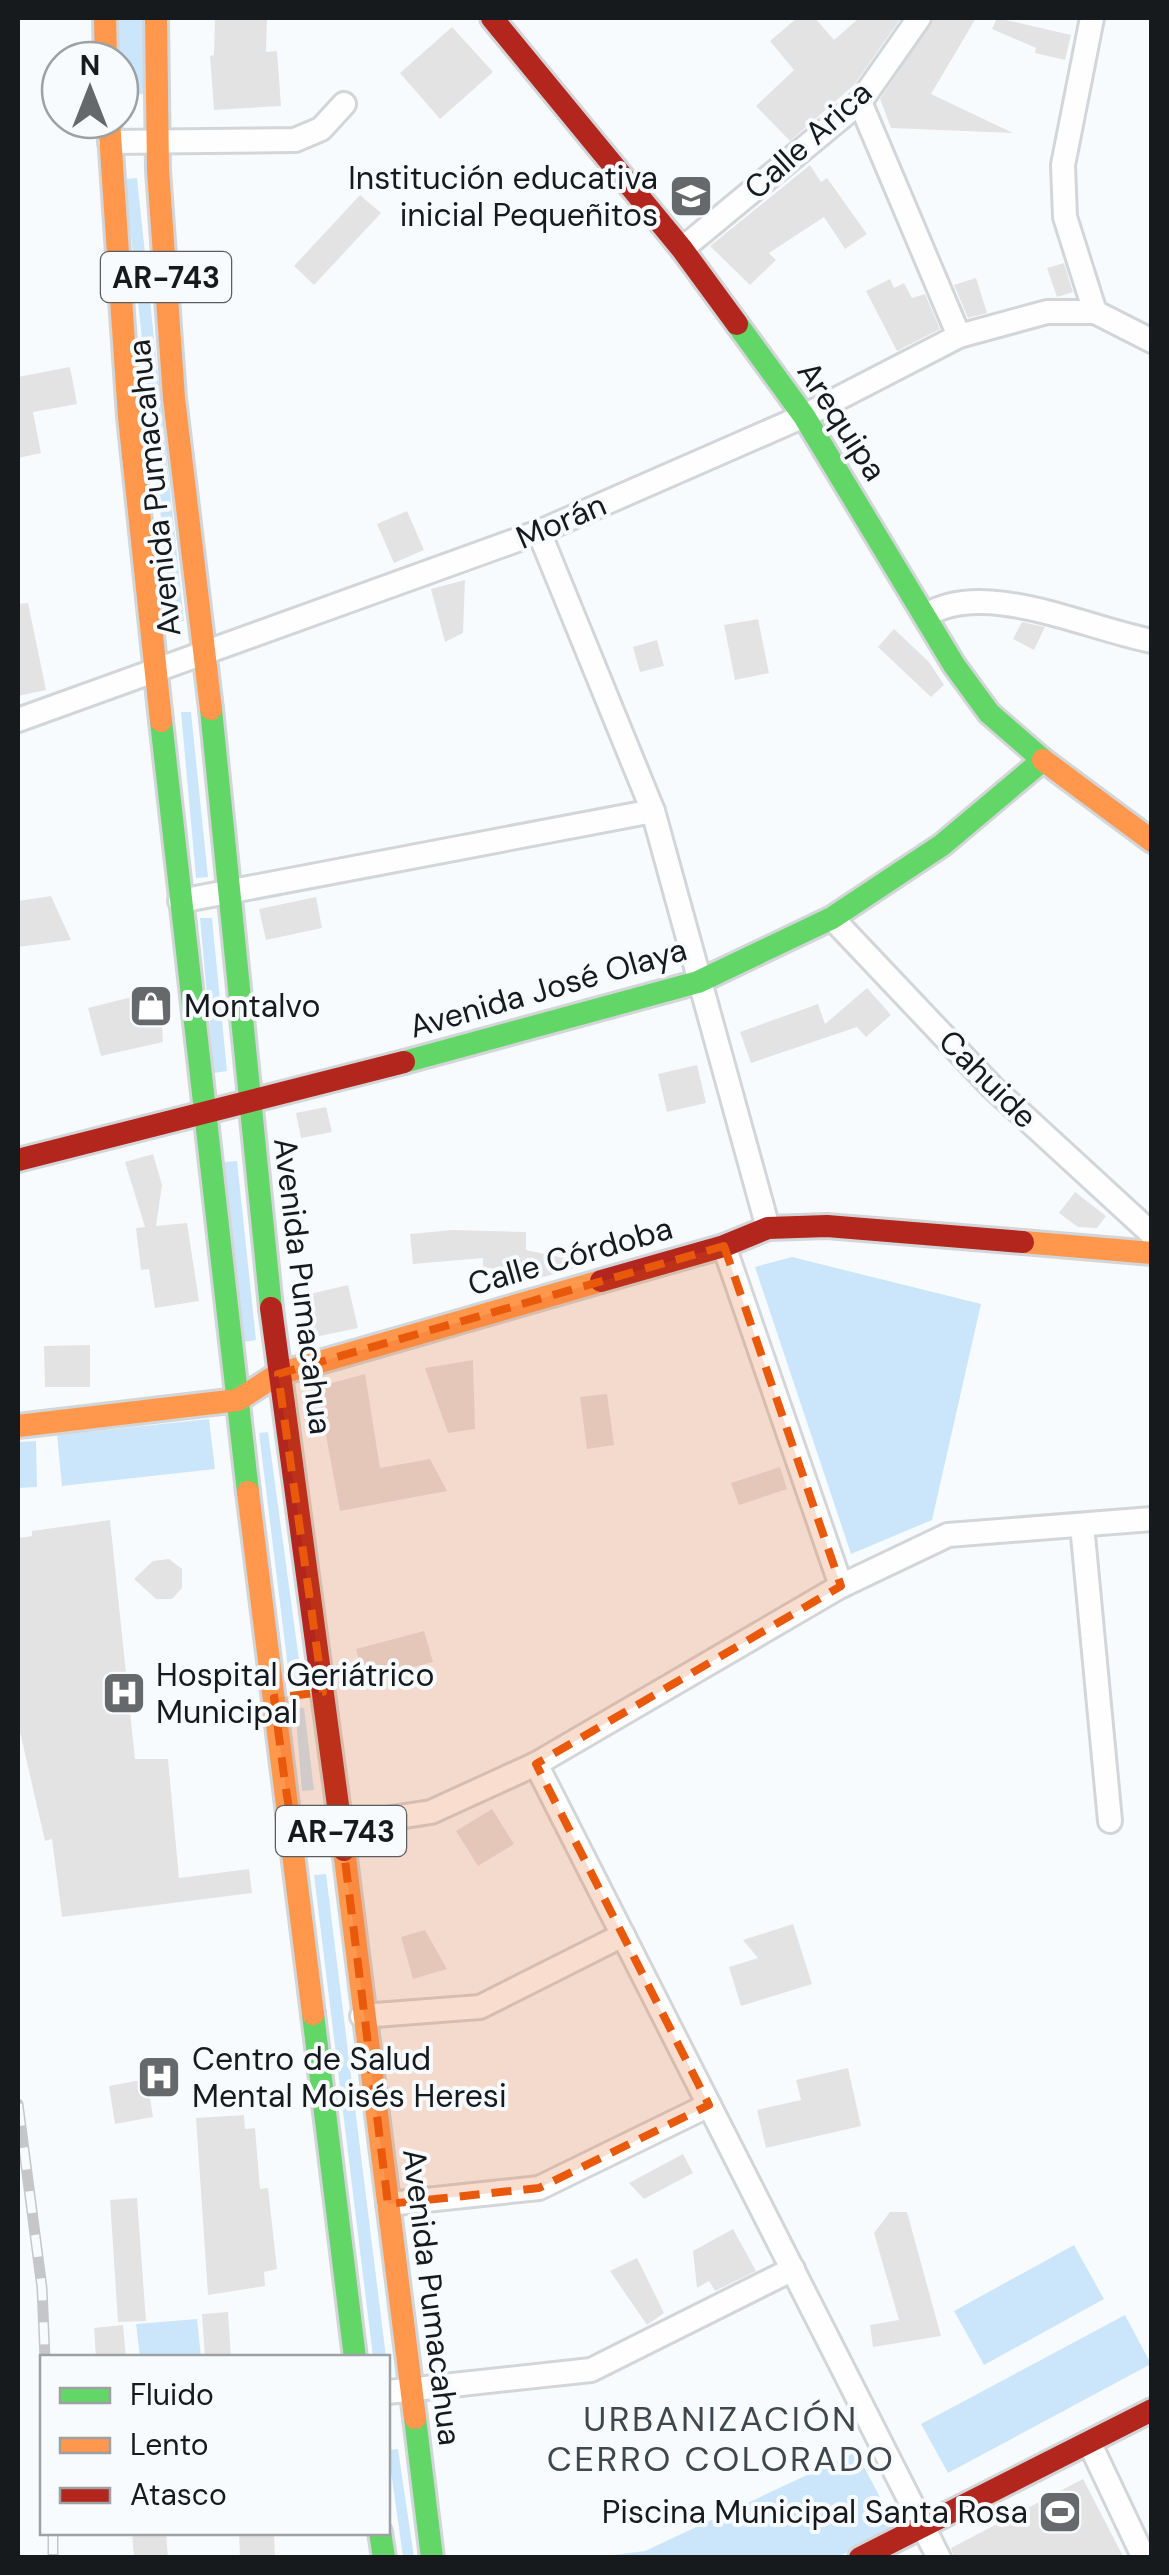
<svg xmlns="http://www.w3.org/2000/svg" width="1169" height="2575" font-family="'DM Sans',sans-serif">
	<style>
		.green { fill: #cbe6fb }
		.building { fill: #e4e3e4 }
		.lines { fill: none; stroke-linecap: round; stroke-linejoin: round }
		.street-casing { stroke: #d3d6d8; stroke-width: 28 }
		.fast-casing { stroke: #d3d6d8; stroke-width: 28 }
		.slow-casing { stroke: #d3d6d8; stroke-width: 28 }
		.jam-casing { stroke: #d3d6d8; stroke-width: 28 }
		.street { stroke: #fefeff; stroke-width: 22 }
		.fast { stroke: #63d668; stroke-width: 22 }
		.slow { stroke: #ff974d; stroke-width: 22 }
		.jam { stroke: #b3261e; stroke-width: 22 }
		.rail-casing { stroke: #c5c6c7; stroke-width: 11 }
		.rail { stroke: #f7fbfe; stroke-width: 8; stroke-dasharray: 22; stroke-linecap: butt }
		.marked { fill: #e8590c; fill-opacity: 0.2; stroke: #e8590c; stroke-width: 8; stroke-dasharray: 20 12; stroke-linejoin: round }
		.labels { text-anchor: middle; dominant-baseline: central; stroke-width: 8; stroke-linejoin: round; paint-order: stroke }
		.shield { fill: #f7fbfe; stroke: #5a5e60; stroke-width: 2.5 }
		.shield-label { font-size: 30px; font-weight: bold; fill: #171a1d }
		.street-label { font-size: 32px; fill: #171a1d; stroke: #f7fbfe }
		.poi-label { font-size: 32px; fill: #171a1d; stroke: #f7fbfe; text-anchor: start }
		.neighbourhood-label { font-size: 35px; letter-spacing: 2.5px; fill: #3f474d; stroke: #f7fbfe }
	</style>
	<rect width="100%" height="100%" fill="#f8fbfd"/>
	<g class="green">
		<polygon points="118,18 145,18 146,94 121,95"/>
		<polygon points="137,178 184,621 172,623 125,179"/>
		<polygon points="181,712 191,712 208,877 196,878"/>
		<polygon points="200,918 212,918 227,1071 214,1073"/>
		<polygon points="237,1161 256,1340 244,1342 224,1162"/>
		<polygon points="792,1257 981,1304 932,1520 851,1554 755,1267"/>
		<polygon points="209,1419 215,1469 62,1486 57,1435"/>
		<polygon points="268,1432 302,1682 300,1687 290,1684 259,1433"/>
		<polygon points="36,1441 37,1487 18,1488 18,1442"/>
		<polygon points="295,1707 304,1708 314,1790 302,1791"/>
		<polygon points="326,1874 386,2357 373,2357 314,1875"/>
		<polygon points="1074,2245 1104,2299 984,2365 954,2311"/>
		<polygon points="1125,2315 1151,2364 948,2473 921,2424"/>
		<polygon points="197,2319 201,2357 140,2357 136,2324"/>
		<polygon points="398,2449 414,2557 403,2557 388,2450"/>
		<polygon points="856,2452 896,2527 838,2557 589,2558 645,2551"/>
	</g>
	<g class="building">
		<polygon points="215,18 267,18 266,52 277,51 281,106 214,110 210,56 214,55"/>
		<polygon points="797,18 815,18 834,40 859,18 901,18 854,85 790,141 756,106 794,70 770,41"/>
		<polygon points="934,18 976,18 931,94 1013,133 891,128 880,99"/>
		<polygon points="997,18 1071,35 1065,60 1035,53 1036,48 992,29"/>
		<polygon points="452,27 493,72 440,119 400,73"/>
		<polygon points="810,165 821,182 827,178 867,234 845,249 824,217 769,253 776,260 750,285 710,246"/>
		<polygon points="360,195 381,213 314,285 294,266"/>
		<polygon points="1064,263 1073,292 1057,297 1047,268"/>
		<polygon points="976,278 987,313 968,318 954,285"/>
		<polygon points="890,279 894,288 904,283 912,298 925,294 940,329 897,351 866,291"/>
		<polygon points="70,367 77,404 33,412 41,453 18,458 18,377"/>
		<polygon points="407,511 424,550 394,563 377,524"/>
		<polygon points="465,580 463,633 445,642 431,589"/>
		<polygon points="28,603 46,690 18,696 18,604"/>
		<polygon points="758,619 769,673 735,680 724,625"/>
		<polygon points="1022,622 1045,627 1034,650 1013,639"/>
		<polygon points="894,629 929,662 944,685 931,697 878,647"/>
		<polygon points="657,640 664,666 640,672 633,647"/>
		<polygon points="51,896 71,940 18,947 18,901"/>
		<polygon points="316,897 322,928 266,940 259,909"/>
		<polygon points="867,988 891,1015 866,1037 857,1027 751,1063 740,1032 818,1004 825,1024"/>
		<polygon points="160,990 163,1042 101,1056 88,1008"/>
		<polygon points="697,1065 706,1103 667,1112 658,1074"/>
		<polygon points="326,1107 332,1132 301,1138 296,1113"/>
		<polygon points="153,1154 162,1185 156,1226 187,1223 199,1301 155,1308 149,1269 141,1270 136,1228 145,1227 125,1162"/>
		<polygon points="1075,1192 1106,1216 1097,1228 1078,1227 1059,1213"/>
		<polygon points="452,1230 526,1232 526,1250 573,1260 574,1268 544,1277 483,1267 483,1258 413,1264 410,1234"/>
		<polygon points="348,1285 358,1328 315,1337 306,1295"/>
		<polygon points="90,1345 90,1387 45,1387 44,1346"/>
		<polygon points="473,1360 475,1429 448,1433 425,1368"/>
		<polygon points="365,1374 380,1468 430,1459 447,1491 340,1511 317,1387"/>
		<polygon points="607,1394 614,1445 587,1449 580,1397"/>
		<polygon points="780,1467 787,1489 739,1505 731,1483"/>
		<polygon points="110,1520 135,1759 168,1759 179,1878 249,1869 252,1893 62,1917 52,1839 45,1841 18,1723 18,1538 32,1536 32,1531"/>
		<polygon points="169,1559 182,1569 182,1588 172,1599 156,1599 134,1579 153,1561"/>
		<polygon points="424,1631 433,1662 364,1680 356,1649"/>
		<polygon points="492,1809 514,1844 478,1866 456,1831"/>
		<polygon points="793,1924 812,1984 741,2006 729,1967 758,1958 743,1940"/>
		<polygon points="425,1930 447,1969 413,1979 401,1937"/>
		<polygon points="848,2068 861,2126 766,2148 757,2110 801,2100 796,2080"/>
		<polygon points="147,2079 153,2117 115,2124 109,2086"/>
		<polygon points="244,2115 245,2129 255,2128 260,2189 268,2188 277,2269 264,2272 265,2286 208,2295 196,2118"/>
		<polygon points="683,2154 693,2173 644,2199 629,2183"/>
		<polygon points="137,2198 146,2321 118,2322 110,2200"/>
		<polygon points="890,2212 907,2212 941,2336 873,2347 870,2325 899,2320 874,2233"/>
		<polygon points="733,2229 756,2271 715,2291 709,2281 697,2288 693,2251"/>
		<polygon points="637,2258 664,2313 647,2325 610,2271"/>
		<polygon points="228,2312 231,2358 205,2358 202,2314"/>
		<polygon points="123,2325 126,2358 96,2358 94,2328"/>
		<polygon points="1083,2479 1124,2558 954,2558 951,2548"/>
		<polygon points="132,2532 166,2532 168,2558 134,2558"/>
		<polygon points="239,2532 274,2532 275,2558 240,2558"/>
	</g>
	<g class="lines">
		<g class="street-casing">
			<g id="street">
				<polyline points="1092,18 1063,165 1065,217 1095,312 1152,341"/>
				<polyline points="860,102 959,336"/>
				<polyline points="110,142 295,140 321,129 344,104"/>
				<polyline points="682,249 860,102 919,18"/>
				<polyline points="539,532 653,811 768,1228"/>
				<path d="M925 616C983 578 1085 628 1152 641"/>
				<polyline points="18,720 539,532 804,416 959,336 1047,312 1095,312"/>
				<polyline points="180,901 653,811"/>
				<polyline points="832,918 992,1087 1152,1234"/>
				<polyline points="724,1246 841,1586"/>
				<polyline points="1082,1525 1110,1821"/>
				<polyline points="536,1764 939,2558"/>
				<polyline points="293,1833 431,1812 536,1764 841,1586 948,1535 1152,1519"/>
				<polyline points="362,2016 480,2007 623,1935"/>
				<polyline points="388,2204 539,2188 709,2105"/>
				<polyline points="388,2392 591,2370 793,2269"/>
				<polyline points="1089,2442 1144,2558"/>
			</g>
		</g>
		<g class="fast-casing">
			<g id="fast">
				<polyline points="737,324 804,416 954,665 989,713 1043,760"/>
				<polyline points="211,709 271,1308"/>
				<polyline points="161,721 248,1492"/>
				<polyline points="404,1062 698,982 832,918 942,845 1043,760"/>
				<polyline points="313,2014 355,2358"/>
				<polyline points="415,2418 432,2558"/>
				<polyline points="380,2532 384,2558"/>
			</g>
		</g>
		<g class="slow-casing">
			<g id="slow">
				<polyline points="105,18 106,60"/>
				<polyline points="156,18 158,170 174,398 211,709"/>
				<polyline points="109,120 129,417 161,721"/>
				<polyline points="1043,760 1152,841"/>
				<polyline points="1023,1242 1152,1253"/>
				<polyline points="18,1426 238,1400 278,1374 601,1281"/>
				<polyline points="248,1492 313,2014"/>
				<polyline points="344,1850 415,2418"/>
			</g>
		</g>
		<g class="jam-casing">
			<g id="jam">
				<polyline points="492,18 682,249 737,324"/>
				<polyline points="18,1160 404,1062"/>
				<polyline points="601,1281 724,1246 768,1228 827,1226 1023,1242"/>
				<polyline points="271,1308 344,1850"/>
				<polyline points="860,2558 1152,2410"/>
			</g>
		</g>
		<use href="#street" class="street"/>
		<use href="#fast" class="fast"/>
		<use href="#slow" class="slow"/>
		<use href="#jam" class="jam"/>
		<g class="rail-casing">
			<g id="rail">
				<polyline points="18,2104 42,2288 45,2358"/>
				<polyline points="53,2532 53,2558"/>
			</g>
		</g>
		<use href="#rail" class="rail"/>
	</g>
	<path class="marked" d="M724 1246 841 1586 536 1764 709 2105 539 2188 388 2204 341 1828 293 1833 285 1783 274 1698 323 1692 278 1374Z"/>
	<defs>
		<g id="school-square" transform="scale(2.25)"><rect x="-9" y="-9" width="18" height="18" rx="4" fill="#66696b" stroke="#f7fbfe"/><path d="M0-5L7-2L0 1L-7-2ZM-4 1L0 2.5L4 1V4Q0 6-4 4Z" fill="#fff"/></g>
		<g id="shop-square" transform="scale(2.25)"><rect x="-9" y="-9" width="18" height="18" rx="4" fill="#66696b" stroke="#f7fbfe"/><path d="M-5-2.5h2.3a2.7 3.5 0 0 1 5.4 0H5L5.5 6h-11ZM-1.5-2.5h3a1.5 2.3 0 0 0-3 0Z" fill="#fff"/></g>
		<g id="hospital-square" transform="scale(2.25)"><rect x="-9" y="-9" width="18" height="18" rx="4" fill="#66696b" stroke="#f7fbfe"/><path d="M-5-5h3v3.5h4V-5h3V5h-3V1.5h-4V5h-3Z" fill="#fff"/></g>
		<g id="stadium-square" transform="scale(2.25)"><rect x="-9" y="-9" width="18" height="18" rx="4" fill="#66696b" stroke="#f7fbfe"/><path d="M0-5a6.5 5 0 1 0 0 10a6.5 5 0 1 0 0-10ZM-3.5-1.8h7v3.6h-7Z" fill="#fff"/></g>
	</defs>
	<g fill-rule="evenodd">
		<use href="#school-square" x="691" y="196"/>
		<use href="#shop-square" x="151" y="1006"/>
		<use href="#hospital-square" x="124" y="1693"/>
		<use href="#hospital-square" x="159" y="2077"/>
		<use href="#stadium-square" x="1060" y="2512"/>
	</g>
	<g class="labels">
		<g class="shield">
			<rect x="101" y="252" width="130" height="50" rx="8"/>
			<rect x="276" y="1806" width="130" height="50" rx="8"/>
		</g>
		<g class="shield-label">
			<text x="166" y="277">AR-743</text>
			<text x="341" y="1831">AR-743</text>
		</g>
		<g class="street-label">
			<text transform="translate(808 140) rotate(-42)">Calle Arica</text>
			<text transform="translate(842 421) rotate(57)">Arequipa</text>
			<text transform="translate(154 488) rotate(-96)">Avenida Pumacahua</text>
			<text transform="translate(561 521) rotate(-23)">Morán</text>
			<text transform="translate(548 988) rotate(-16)">Avenida José Olaya</text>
			<text transform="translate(988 1079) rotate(45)">Cahuide</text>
			<text transform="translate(570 1256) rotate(-16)">Calle Córdoba</text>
			<text transform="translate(303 1286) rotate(83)">Avenida Pumacahua</text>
			<text transform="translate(432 2297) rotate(83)">Avenida Pumacahua</text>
		</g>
		<g class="poi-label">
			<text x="658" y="178" text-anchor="end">Institución educativa<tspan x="658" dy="37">inicial Pequeñitos</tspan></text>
			<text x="184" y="1006">Montalvo</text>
			<text x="156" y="1675">Hospital Geriátrico<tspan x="156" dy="37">Municipal</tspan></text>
			<text x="192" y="2059">Centro de Salud<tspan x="192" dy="37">Mental Moisés Heresi</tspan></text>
			<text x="1028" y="2512" text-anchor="end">Piscina Municipal Santa Rosa</text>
		</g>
		<g class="neighbourhood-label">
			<text x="721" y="2419">URBANIZACIÓN<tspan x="721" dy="40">CERRO COLORADO</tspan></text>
		</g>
	</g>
	<rect width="1169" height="2575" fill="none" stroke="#171a1d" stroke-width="40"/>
	<rect x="40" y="2355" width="350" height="180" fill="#f7fbfe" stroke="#9da1a4" stroke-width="2.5"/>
	<rect x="60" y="2388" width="50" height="15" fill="#63d668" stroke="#9da1a4" stroke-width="2.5"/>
	<text x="130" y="2405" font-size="30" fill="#171a1d">Fluido</text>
	<rect x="60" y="2438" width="50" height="15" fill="#ff974d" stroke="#9da1a4" stroke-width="2.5"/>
	<text x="130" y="2455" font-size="30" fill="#171a1d">Lento</text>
	<rect x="60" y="2488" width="50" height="15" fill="#b3261e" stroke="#9da1a4" stroke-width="2.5"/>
	<text x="130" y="2505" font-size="30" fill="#171a1d">Atasco</text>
	<g transform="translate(90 90)"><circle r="48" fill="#f7fbfe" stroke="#9da1a4" stroke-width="2.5"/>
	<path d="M0-8L18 38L0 25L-18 38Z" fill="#66696b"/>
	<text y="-15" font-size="28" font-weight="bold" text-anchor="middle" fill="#171a1d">N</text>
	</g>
</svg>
